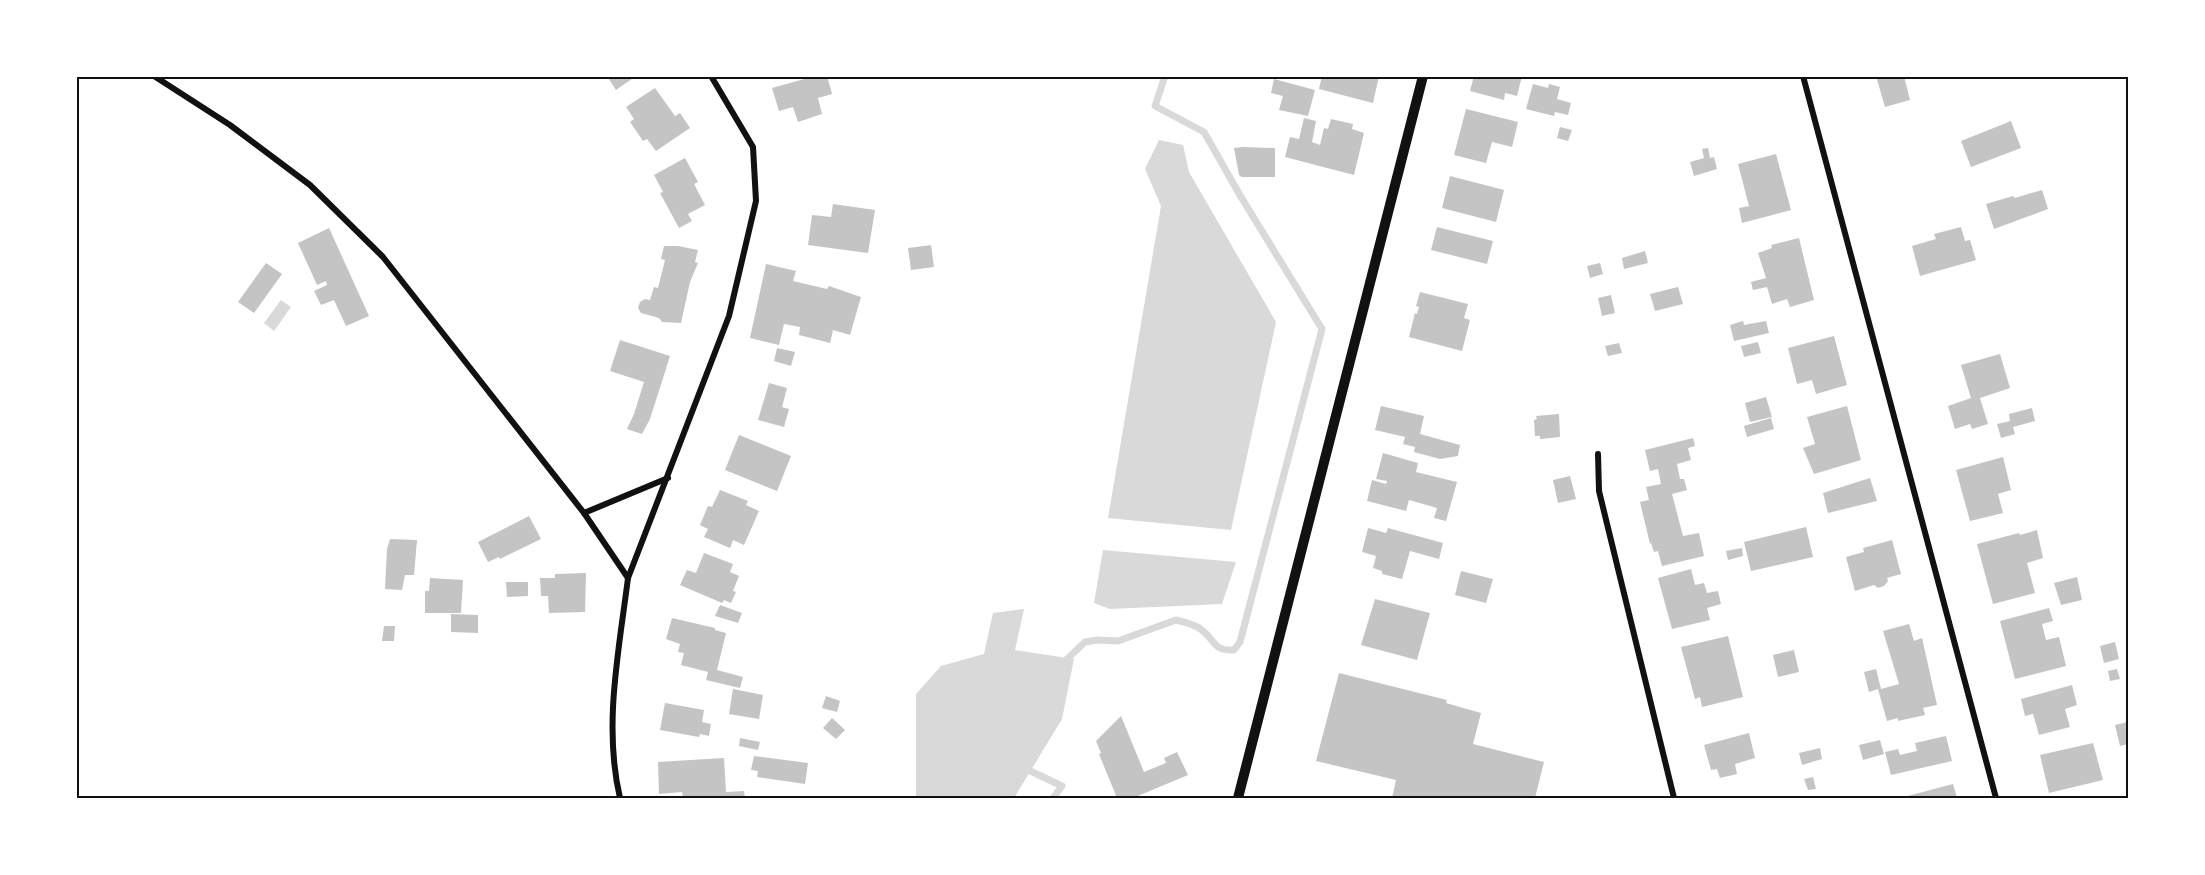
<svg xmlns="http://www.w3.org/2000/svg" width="2205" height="875" font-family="'Source Sans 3',sans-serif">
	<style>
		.water { fill: #d9d9d9 }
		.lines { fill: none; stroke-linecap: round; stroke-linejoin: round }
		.stream { stroke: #d9d9d9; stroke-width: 7 }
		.building { fill: #c4c4c4 }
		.minor { stroke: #111; stroke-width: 6 }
		.tertiary { stroke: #111; stroke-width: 10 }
		.neatline { fill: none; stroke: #111; stroke-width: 2 }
	</style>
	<rect width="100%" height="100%" fill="#fff"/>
	<g class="water">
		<polygon points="1159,140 1183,145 1189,172 1276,322 1231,530 1108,518 1161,206 1145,169"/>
		<polygon points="281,300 291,307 274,331 264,323"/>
		<polygon points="1103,550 1236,562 1222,604 1110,609 1094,603"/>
		<polygon points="1024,609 1015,650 1074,659 1062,719 1014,798 916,798 916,694 941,666 984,654 993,613"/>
	</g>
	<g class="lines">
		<g class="stream">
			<path d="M1063 663 1085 642 1097 640 1118 641 1176 620C1185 622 1197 625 1203 631 1216 642 1214 651 1234 650L1240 642 1322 329 1241 197 1204 132 1155 106 1165 76"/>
			<polyline points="1024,768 1062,786 1053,798"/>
		</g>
	</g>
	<g class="building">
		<polygon points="607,76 636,76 616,90"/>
		<polygon points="815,76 827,76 832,94 818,98 822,114 798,122 793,107 779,111 772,88"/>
		<polygon points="1322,76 1346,78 1347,76 1379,76 1373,103 1319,89"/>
		<polygon points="1474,76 1522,76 1517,96 1505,93 1504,100 1470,91"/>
		<polygon points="1876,76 1904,76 1910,100 1885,107"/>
		<polygon points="1274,79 1315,90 1308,116 1279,110 1283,96 1271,93"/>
		<polygon points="1533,84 1548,88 1549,84 1560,87 1557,99 1571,103 1568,115 1555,112 1554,116 1526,109"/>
		<polygon points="655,88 675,116 680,113 690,128 656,151 647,139 643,141 630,122 634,119 626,107"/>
		<polygon points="1466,109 1518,122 1512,147 1492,142 1486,163 1454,155"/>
		<polygon points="1304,118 1316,121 1312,142 1320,145 1324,128 1328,129 1331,119 1353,124 1352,129 1364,133 1354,175 1285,157 1290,137 1299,139"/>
		<polygon points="2011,121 2021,148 1971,167 1961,141"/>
		<polygon points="1560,127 1572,130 1568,141 1557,138"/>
		<polygon points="1243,147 1275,148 1275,177 1242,177 1239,175 1234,148"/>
		<polygon points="1708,148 1710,158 1714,157 1717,169 1694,176 1690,162 1704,158 1702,149"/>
		<polygon points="1776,154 1791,210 1742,223 1739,208 1749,206 1738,164"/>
		<polygon points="685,158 698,182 694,184 705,205 688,214 692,221 679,228 660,193 663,192 654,175"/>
		<polygon points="1450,176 1504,190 1496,222 1442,208"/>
		<polygon points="2042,190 2048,209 1994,229 1986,204 2013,196 2015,198"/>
		<polygon points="833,204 875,210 868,253 808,245 812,215 831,217"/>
		<polygon points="1437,227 1493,241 1487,264 1431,250"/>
		<polygon points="1961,227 1965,241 1970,240 1976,260 1920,276 1912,246 1936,239 1934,234"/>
		<polygon points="329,228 369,316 346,326 334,300 321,305 314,291 327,285 326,281 317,285 298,243"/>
		<polygon points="1799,238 1814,300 1790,307 1787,299 1772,304 1767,287 1753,290 1751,282 1766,278 1758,253 1772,248 1771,245"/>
		<polygon points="931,245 934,267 911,270 908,248"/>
		<polygon points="664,246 678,246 698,250 695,262 698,263 690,282 681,323 662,322 659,318 641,313 638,308 640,302 645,299 650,300 654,287 658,288 665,260 661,259"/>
		<polygon points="1645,251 1648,263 1624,269 1622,258"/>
		<polygon points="266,263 282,274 254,313 238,302"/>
		<polygon points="1600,263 1603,274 1590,278 1587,266"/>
		<polygon points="766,264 796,271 793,281 827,289 829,286 861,297 850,335 833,330 830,343 799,335 800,327 784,324 779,345 750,338"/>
		<polygon points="1678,287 1683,304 1655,311 1650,294"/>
		<polygon points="1420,292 1468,304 1464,318 1470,320 1462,351 1409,337 1415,313 1417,314 1419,307 1416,306"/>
		<polygon points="1611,295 1615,313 1602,316 1598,298"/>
		<polygon points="1743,321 1744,325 1766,321 1769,333 1734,341 1730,325"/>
		<polygon points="1834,336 1847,385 1816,394 1812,380 1797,384 1788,348"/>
		<polygon points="620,340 670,356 650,419 642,434 627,429 634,414 644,382 610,371"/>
		<polygon points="1758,342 1761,353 1744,357 1741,346"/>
		<polygon points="1619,343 1622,353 1608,356 1605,346"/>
		<polygon points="777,348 795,352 791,366 774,361"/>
		<polygon points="2000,354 2010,388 1980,398 1988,424 1972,429 1970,424 1955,429 1948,406 1971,398 1961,365"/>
		<polygon points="769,383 787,388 782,407 789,409 784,427 758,420"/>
		<polygon points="1766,397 1772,417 1750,422 1745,403"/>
		<polygon points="1381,406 1424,416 1420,434 1460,445 1458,456 1440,459 1414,452 1415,447 1403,444 1405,437 1375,430"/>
		<polygon points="1847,406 1861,460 1814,474 1803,448 1815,444 1807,417"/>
		<polygon points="2032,408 2035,421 2013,427 2015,434 2001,438 1997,424 2010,421 2009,414"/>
		<polygon points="1559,414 1560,437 1540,439 1540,436 1535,436 1534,420 1537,419 1536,416"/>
		<polygon points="1771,418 1774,429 1747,437 1744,426"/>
		<polygon points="739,435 791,456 777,491 725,470"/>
		<polygon points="1693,438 1695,446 1688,448 1691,460 1677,464 1680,479 1684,479 1687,490 1672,494 1683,536 1699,533 1704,556 1662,566 1658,551 1654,552 1651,543 1650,544 1640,502 1649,500 1646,487 1661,484 1658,469 1650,471 1645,450"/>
		<polygon points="1383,453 1418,463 1416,472 1457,482 1446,521 1434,518 1437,508 1409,500 1406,511 1367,501 1372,480 1386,484 1387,481 1376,479"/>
		<polygon points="2003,457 2011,490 1998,494 2003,513 1970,521 1956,470"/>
		<polygon points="1570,476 1576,499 1558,503 1553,480"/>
		<polygon points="1870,478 1877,501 1828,513 1823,493"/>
		<polygon points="720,490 748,501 746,505 759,511 744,545 733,540 730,548 704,537 708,529 700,525 708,506 712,507"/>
		<polygon points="529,516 541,539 500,559 499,557 488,562 478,542"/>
		<polygon points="1806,527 1813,557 1751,571 1744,542"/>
		<polygon points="1368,528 1386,533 1388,528 1443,543 1439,559 1410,551 1402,579 1382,574 1382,571 1373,568 1376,556 1362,552"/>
		<polygon points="2037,530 2043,558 2027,563 2035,593 1993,604 1977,544 2019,533 2020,535"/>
		<polygon points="390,539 417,540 414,575 405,575 402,590 385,589 387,549"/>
		<polygon points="1892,540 1901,574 1887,578 1888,581 1884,586 1878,588 1874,585 1855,591 1846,557 1864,552 1863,548"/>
		<polygon points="1742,548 1743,556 1728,560 1726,551"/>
		<polygon points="704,553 733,564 730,572 739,576 733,591 736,592 731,603 724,600 722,603 680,585 687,570 696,573"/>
		<polygon points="1691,569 1695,585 1704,583 1707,593 1718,591 1721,604 1707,608 1710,620 1672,629 1658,578"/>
		<polygon points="1461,571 1493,579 1486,603 1455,595"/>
		<polygon points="586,573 585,612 549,613 548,596 541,596 540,578 555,578 555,574"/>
		<polygon points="2077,577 2082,600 2061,605 2054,583"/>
		<polygon points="430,578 463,580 461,613 425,613 425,591 429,591"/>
		<polygon points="506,582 528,582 528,596 507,597"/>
		<polygon points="1375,599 1430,613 1417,660 1361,645"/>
		<polygon points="720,605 742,613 738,623 715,616"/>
		<polygon points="2049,608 2053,621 2042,624 2046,640 2059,637 2066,666 2015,679 2000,621"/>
		<polygon points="451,614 478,615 478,633 451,632"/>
		<polygon points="672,618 715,628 715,630 726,633 717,670 743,677 740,688 706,680 708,672 681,665 684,653 678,652 680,644 666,639"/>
		<polygon points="1909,624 1914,641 1922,638 1937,705 1923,708 1925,715 1898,721 1898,718 1887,721 1878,689 1869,692 1864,672 1876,669 1881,689 1899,684 1883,631"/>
		<polygon points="384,626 395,626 394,641 382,641"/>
		<polygon points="1728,636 1743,697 1702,707 1700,697 1695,699 1681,647"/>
		<polygon points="2115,642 2119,659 2104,663 2100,646"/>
		<polygon points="1794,650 1799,672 1778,677 1773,655"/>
		<polygon points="2117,669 2120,679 2110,681 2108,671"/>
		<polygon points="1339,673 1447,700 1446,703 1481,713 1473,744 1544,762 1535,798 1392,798 1396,780 1316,761"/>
		<polygon points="2072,685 2077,705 2065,709 2070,727 2039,735 2033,714 2025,716 2021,699"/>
		<polygon points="733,689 763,695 759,719 729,714"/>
		<polygon points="826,696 840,701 837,712 822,708"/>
		<polygon points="665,703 704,710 702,722 711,724 709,736 700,734 699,737 660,730"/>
		<polygon points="1121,716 1144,772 1166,763 1164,758 1177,752 1188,775 1133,798 1117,798 1099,754 1101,753 1096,741"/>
		<polygon points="832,718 845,730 836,739 823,728"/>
		<polygon points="2128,722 2128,744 2120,746 2115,725"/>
		<polygon points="1749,733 1755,758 1735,764 1737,774 1720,778 1717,769 1711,770 1704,745"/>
		<polygon points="1946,736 1952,761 1891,775 1885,752 1898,749 1900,755 1917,751 1915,743"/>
		<polygon points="740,738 760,742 758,750 739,746"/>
		<polygon points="1880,740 1884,754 1863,760 1859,745"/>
		<polygon points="2093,743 2103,780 2049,793 2040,755"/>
		<polygon points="1820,748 1822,759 1802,765 1799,753"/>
		<polygon points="754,756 808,763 805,784 757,777 758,771 751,770"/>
		<polygon points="724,758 726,792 744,791 745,798 719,798 719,796 683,798 682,792 659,794 658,762"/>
		<polygon points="1813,777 1816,789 1808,790 1804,779"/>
		<polygon points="1953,784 1957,798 1900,798"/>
	</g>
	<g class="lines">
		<g class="minor">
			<path d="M154 76 230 125 310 185 383 257 584 513 628 578C619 650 603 726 620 798"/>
			<polyline points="1803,76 1996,798"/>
			<polyline points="1598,454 1599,491 1674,798"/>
			<polyline points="584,513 668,478"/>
			<polyline points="628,578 729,316 756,201 753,147 711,76"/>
		</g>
		<polyline class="tertiary" points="1238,798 1423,76"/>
	</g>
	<rect width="2205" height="875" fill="none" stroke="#ffffff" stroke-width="156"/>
	<rect x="78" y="78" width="2049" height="719" class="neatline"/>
</svg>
